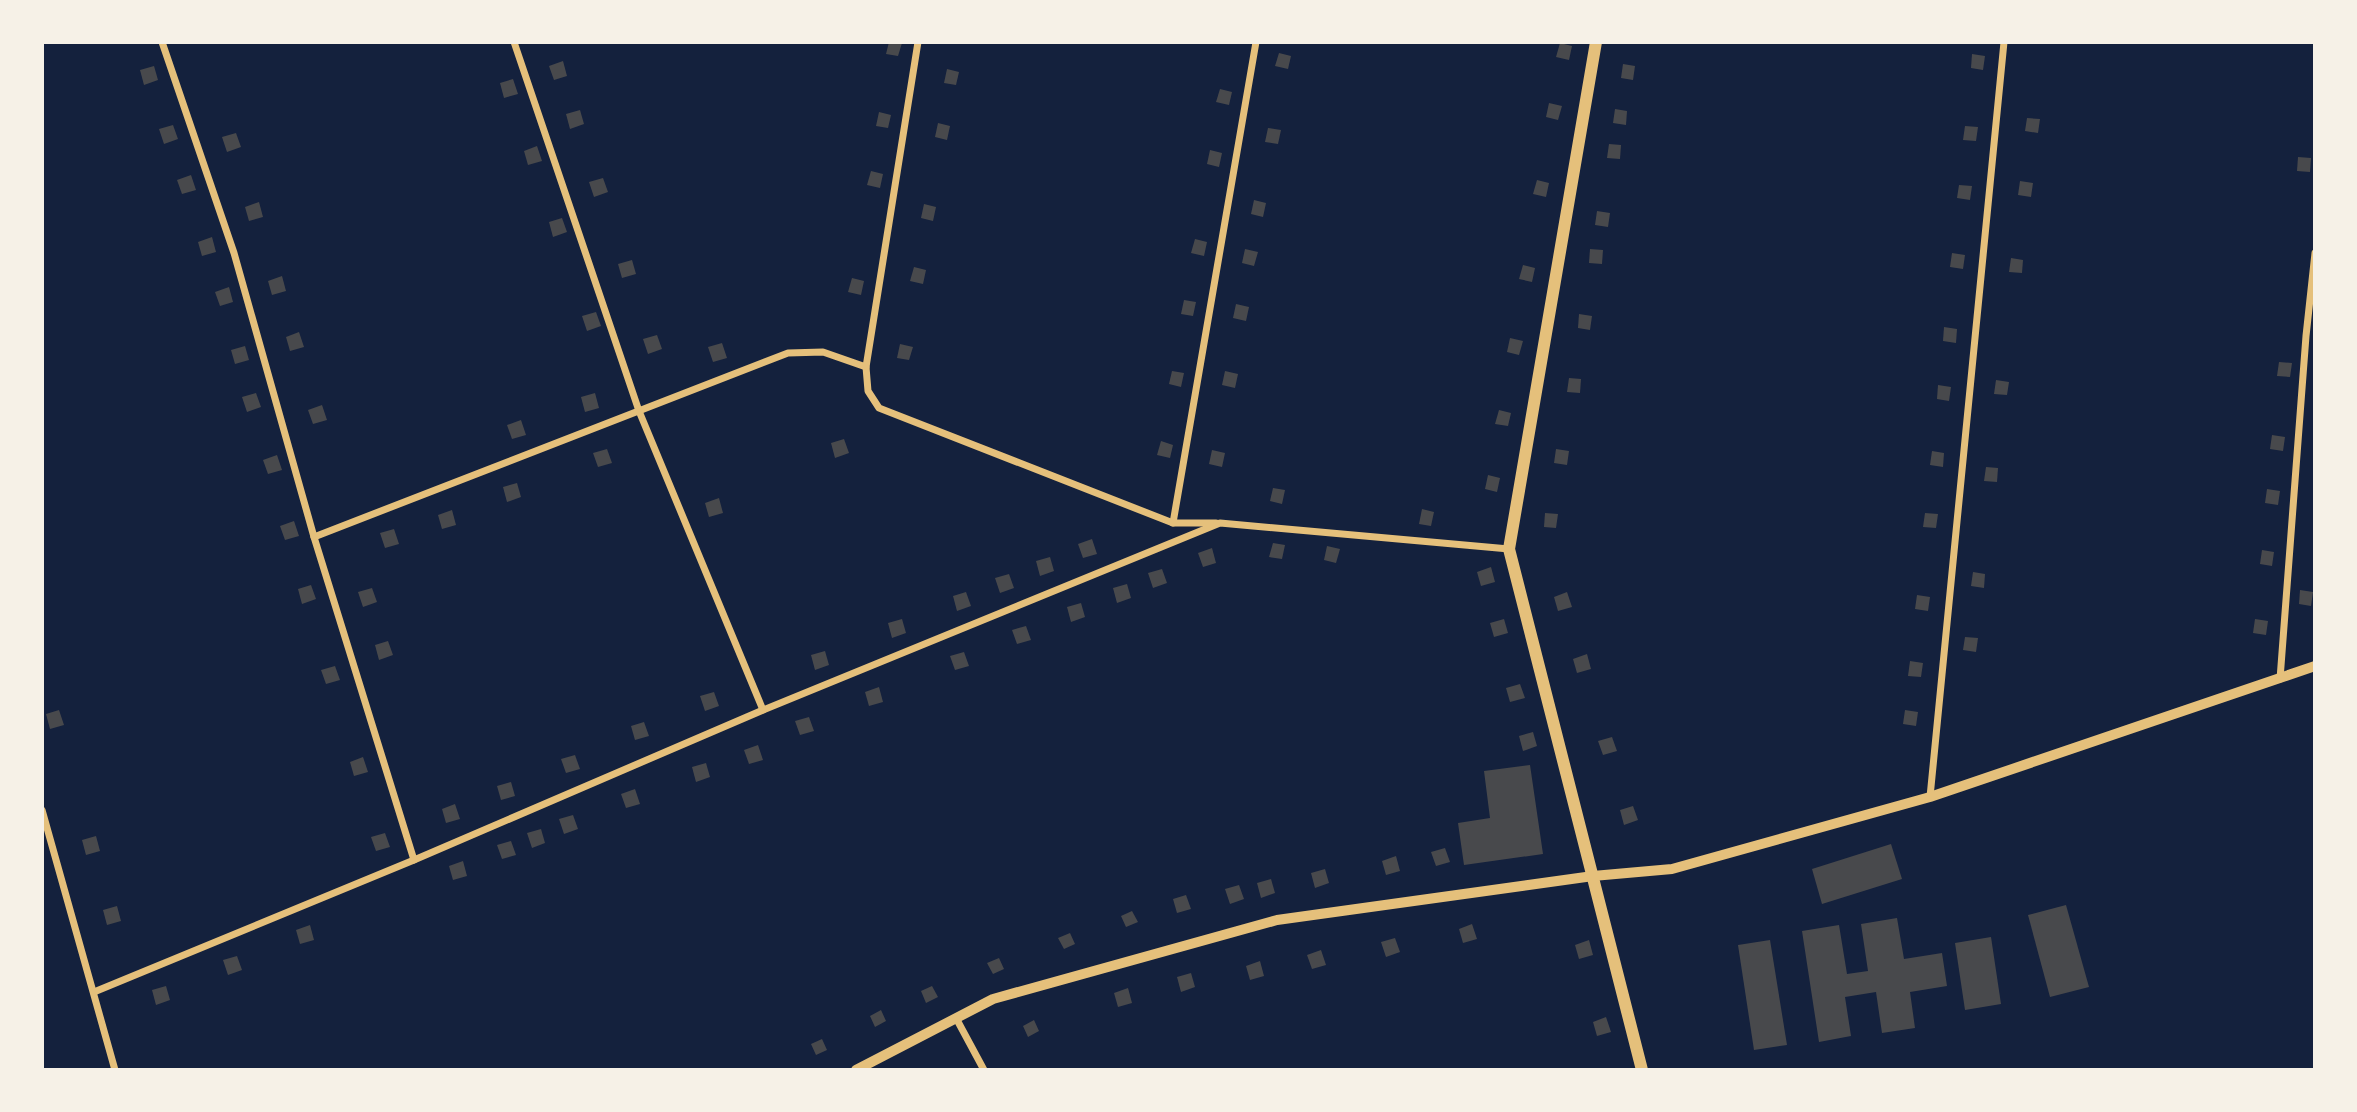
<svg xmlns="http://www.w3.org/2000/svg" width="2357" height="1112" font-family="'Golos Text',sans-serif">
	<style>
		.building { fill: #48494c }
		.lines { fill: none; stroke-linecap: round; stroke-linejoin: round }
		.minor { stroke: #e5c07b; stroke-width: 7 }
		.tertiary { stroke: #e5c07b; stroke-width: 10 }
		.secondary { stroke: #e5c07b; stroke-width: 12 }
	</style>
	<rect width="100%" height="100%" fill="#14213d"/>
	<g class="building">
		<polygon points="889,42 902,43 898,56 886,54"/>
		<polygon points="1560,43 1572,46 1569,60 1556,57"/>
		<polygon points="1279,53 1291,56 1288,69 1275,66"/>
		<polygon points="1972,54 1985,56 1983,70 1971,68"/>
		<polygon points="563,61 567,76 554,80 549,66"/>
		<polygon points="1623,64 1635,66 1633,80 1621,78"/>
		<polygon points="154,66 158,80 144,85 140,70"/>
		<polygon points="947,69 959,72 956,85 944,83"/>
		<polygon points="513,79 518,94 504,98 500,83"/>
		<polygon points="1220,89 1232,92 1229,105 1216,102"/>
		<polygon points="1549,103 1562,106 1558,120 1546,117"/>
		<polygon points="1615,109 1627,111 1626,125 1613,123"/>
		<polygon points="580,110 584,124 570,129 566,114"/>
		<polygon points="879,112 891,115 888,128 876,126"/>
		<polygon points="2027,118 2040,119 2038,133 2025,131"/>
		<polygon points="938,123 950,126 947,140 935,137"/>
		<polygon points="173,125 178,139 164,144 159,129"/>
		<polygon points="1965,126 1978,127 1976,141 1963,140"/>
		<polygon points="1268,128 1281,130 1278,144 1265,142"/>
		<polygon points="236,133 241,147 227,152 222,137"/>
		<polygon points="1609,144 1621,145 1620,159 1607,158"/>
		<polygon points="537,146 542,161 528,165 524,151"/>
		<polygon points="1210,150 1222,153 1219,167 1207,164"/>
		<polygon points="2298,157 2311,158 2310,172 2297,171"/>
		<polygon points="871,171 883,174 880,188 867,185"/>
		<polygon points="191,175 196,190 182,194 177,180"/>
		<polygon points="603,178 608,192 594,197 589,182"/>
		<polygon points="1537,180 1549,183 1546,197 1533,194"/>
		<polygon points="2020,181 2033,183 2031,197 2018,195"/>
		<polygon points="1959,185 1972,186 1970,200 1957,198"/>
		<polygon points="1254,200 1266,203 1263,217 1251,214"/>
		<polygon points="259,202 263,217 249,221 245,207"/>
		<polygon points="924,204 936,207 933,221 921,218"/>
		<polygon points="1597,211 1610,213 1608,227 1595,225"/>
		<polygon points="562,218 567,232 553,237 549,222"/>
		<polygon points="212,237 216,252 202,256 198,242"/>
		<polygon points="1195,239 1207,242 1204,256 1191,253"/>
		<polygon points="1245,249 1258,252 1254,266 1242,263"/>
		<polygon points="1590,249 1603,250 1602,264 1589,263"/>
		<polygon points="1952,253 1965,255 1963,269 1950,267"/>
		<polygon points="2011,258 2023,260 2022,273 2009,272"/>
		<polygon points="632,260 636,274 622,278 618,264"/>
		<polygon points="1523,265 1535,268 1532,282 1519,279"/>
		<polygon points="914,267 926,270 923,284 910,281"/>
		<polygon points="282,276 286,291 272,295 268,281"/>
		<polygon points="852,278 864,281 861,295 848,292"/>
		<polygon points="229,287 233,302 220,306 215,292"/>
		<polygon points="1184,300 1196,302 1193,316 1181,314"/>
		<polygon points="1236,304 1249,307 1246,321 1233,318"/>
		<polygon points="596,312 601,326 587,331 582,316"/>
		<polygon points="1579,314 1592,316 1590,330 1578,328"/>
		<polygon points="1944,327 1957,329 1956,343 1943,341"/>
		<polygon points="299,332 304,347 290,351 286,337"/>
		<polygon points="657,335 662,349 648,354 643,339"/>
		<polygon points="1510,338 1523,341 1519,355 1507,352"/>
		<polygon points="722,343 727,358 713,362 708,347"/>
		<polygon points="900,344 913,347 909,360 897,358"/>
		<polygon points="245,346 249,360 235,364 231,350"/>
		<polygon points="2279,362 2292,363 2290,377 2277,376"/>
		<polygon points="1172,371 1184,373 1181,387 1169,384"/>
		<polygon points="1225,371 1238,374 1235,388 1222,385"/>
		<polygon points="1569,378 1581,379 1580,393 1567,392"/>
		<polygon points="1996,380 2009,382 2007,395 1994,394"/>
		<polygon points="1938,385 1951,387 1949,401 1937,399"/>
		<polygon points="256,393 261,407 247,412 242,397"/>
		<polygon points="595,393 599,408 585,412 581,397"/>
		<polygon points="322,405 327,420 313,424 308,410"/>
		<polygon points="1499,410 1511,413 1508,426 1495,424"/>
		<polygon points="521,420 526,435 512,439 507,425"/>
		<polygon points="2272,435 2285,437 2283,451 2270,449"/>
		<polygon points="844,439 849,453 835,458 831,443"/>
		<polygon points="1161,441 1173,445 1170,458 1157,455"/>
		<polygon points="607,449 612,463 598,467 593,453"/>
		<polygon points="1556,449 1569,451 1567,465 1554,463"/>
		<polygon points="1212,450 1225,453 1222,467 1209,464"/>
		<polygon points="1932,451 1944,453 1943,467 1930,465"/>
		<polygon points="277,455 282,470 268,474 263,460"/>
		<polygon points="1986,467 1998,468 1997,482 1984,481"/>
		<polygon points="1488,475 1500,478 1497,492 1485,489"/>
		<polygon points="517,483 521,497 507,502 503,487"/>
		<polygon points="1273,488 1285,490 1282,504 1270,501"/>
		<polygon points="2267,489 2280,491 2278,505 2265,503"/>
		<polygon points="719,498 723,513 709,517 705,503"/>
		<polygon points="1422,509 1434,512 1431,526 1419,524"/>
		<polygon points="452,510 456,525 442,529 438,515"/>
		<polygon points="1545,513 1558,514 1556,528 1544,527"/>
		<polygon points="1925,513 1938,514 1936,528 1923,527"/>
		<polygon points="294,521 299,536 285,540 280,526"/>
		<polygon points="394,529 399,544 385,548 380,533"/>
		<polygon points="1092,539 1097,554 1083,558 1078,544"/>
		<polygon points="1273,543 1285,545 1282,559 1269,557"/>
		<polygon points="1327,546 1340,549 1336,563 1324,560"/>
		<polygon points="1212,548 1216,563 1203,567 1198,553"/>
		<polygon points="2262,550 2274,552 2272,566 2260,564"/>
		<polygon points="1050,557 1054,571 1040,576 1036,561"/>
		<polygon points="1491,567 1495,582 1481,586 1477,572"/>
		<polygon points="1162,569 1167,583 1153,588 1148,573"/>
		<polygon points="1973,572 1985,574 1984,588 1971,586"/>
		<polygon points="1009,574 1014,588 1000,593 995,578"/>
		<polygon points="1127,584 1131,598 1117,603 1113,588"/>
		<polygon points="311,585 316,599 302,604 298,589"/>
		<polygon points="372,588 377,602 363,607 358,592"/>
		<polygon points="2300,590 2313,592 2311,606 2299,604"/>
		<polygon points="966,592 971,606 957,611 953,596"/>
		<polygon points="1567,592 1572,607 1558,611 1554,597"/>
		<polygon points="1917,595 1930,597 1928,611 1915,609"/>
		<polygon points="1081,603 1085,617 1071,622 1067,607"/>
		<polygon points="902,619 906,633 892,638 888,623"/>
		<polygon points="1504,619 1508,633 1494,637 1490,623"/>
		<polygon points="2255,619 2268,621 2266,635 2253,633"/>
		<polygon points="1026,626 1031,640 1017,644 1012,630"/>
		<polygon points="1965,637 1978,638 1976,652 1963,650"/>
		<polygon points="388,641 393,655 379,660 375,645"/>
		<polygon points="825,651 829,665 815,670 811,655"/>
		<polygon points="964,652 969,666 955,670 950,656"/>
		<polygon points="1587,654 1591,669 1577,673 1573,659"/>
		<polygon points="1910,661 1923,663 1921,677 1908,676"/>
		<polygon points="335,666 340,680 326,684 321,670"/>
		<polygon points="1520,684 1525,698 1510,702 1506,688"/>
		<polygon points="879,687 883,702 869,706 865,692"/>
		<polygon points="714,692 719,706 705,711 700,696"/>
		<polygon points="59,710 64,725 50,729 46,714"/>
		<polygon points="1905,710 1918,712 1916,726 1903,724"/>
		<polygon points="809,717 814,731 800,735 795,721"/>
		<polygon points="644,722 649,736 635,740 631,726"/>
		<polygon points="1533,732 1537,746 1523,751 1519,736"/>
		<polygon points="1612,737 1617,751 1603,755 1598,741"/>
		<polygon points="758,745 763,760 749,764 744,750"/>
		<polygon points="575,755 580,769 566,773 561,759"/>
		<polygon points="363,757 368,772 354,776 350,762"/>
		<polygon points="706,763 710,777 696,782 692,767"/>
		<polygon points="1530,765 1543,854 1464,865 1458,823 1490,818 1484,771"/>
		<polygon points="511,782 515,796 501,800 497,786"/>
		<polygon points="635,789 640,804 626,808 621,794"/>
		<polygon points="455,804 460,819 446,823 442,809"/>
		<polygon points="1633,806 1638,820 1624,825 1620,810"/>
		<polygon points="573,815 578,829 564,834 559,819"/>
		<polygon points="541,829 545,843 532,848 527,833"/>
		<polygon points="385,833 390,847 376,851 371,837"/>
		<polygon points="96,836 100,851 86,855 82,840"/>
		<polygon points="511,841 516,855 502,859 497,845"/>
		<polygon points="1891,844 1902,879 1822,904 1812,869"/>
		<polygon points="1445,848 1450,862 1436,866 1431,852"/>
		<polygon points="1396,856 1400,871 1386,875 1382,861"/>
		<polygon points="463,861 467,876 453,880 449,866"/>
		<polygon points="1325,869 1329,883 1315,888 1311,873"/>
		<polygon points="1271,879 1275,893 1261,898 1257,883"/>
		<polygon points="1239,885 1244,899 1230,904 1225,889"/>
		<polygon points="1186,895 1191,909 1177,913 1173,899"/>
		<polygon points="2066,905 2089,987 2050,997 2028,915"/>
		<polygon points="117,906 121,921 107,925 103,910"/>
		<polygon points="1132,911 1138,922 1126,927 1121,916"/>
		<polygon points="1897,918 1904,959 1942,953 1947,986 1910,992 1915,1028 1882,1033 1876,992 1845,997 1851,1036 1819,1042 1802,931 1839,925 1847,974 1868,971 1861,924"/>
		<polygon points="1472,924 1477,939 1463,943 1459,929"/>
		<polygon points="310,925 314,940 300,944 296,930"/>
		<polygon points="1070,933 1075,944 1064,949 1058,938"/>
		<polygon points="1991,937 2001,1004 1965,1010 1955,943"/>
		<polygon points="1395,938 1400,952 1386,957 1381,942"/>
		<polygon points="1589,940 1593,955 1579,959 1575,945"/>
		<polygon points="1770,940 1787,1045 1754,1050 1738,945"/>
		<polygon points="1321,950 1326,965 1312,969 1307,955"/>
		<polygon points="237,956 242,970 228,975 223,960"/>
		<polygon points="999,958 1004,969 993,974 987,963"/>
		<polygon points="1260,961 1264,976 1250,980 1246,966"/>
		<polygon points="1191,973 1195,987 1181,992 1177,977"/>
		<polygon points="166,986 170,1000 156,1005 152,990"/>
		<polygon points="932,986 938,997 926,1003 921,991"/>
		<polygon points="1128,988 1132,1003 1118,1007 1114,993"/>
		<polygon points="881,1010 886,1021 875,1027 870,1016"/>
		<polygon points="1606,1017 1611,1032 1597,1036 1593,1022"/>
		<polygon points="1034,1020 1039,1031 1028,1037 1023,1026"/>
		<polygon points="822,1039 827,1050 816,1055 811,1044"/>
	</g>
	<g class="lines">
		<g class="minor">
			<polyline points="162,42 234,253 314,537 414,860"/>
			<polyline points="514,42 639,411 763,710"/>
			<polyline points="866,367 868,391 879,408 1173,523"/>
			<polyline points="1216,523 1173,523 1256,42"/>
			<polyline points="314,537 788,353 823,352 866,367 918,42"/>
			<polyline points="2280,679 2306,336 2315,253"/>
			<polyline points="1930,797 2004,42"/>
			<polyline points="42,810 115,1070"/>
			<polyline points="94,992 414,860 763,710 1220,523 1509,549"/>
			<polyline points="956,1018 984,1070"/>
		</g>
		<polyline class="tertiary" points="856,1070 993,999 1277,920 1593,876 1672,869 1930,797 2315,666"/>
		<polyline class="secondary" points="1596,42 1509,549 1642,1070"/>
	</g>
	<rect width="2357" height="1112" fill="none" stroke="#f6f1e7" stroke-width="88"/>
</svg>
